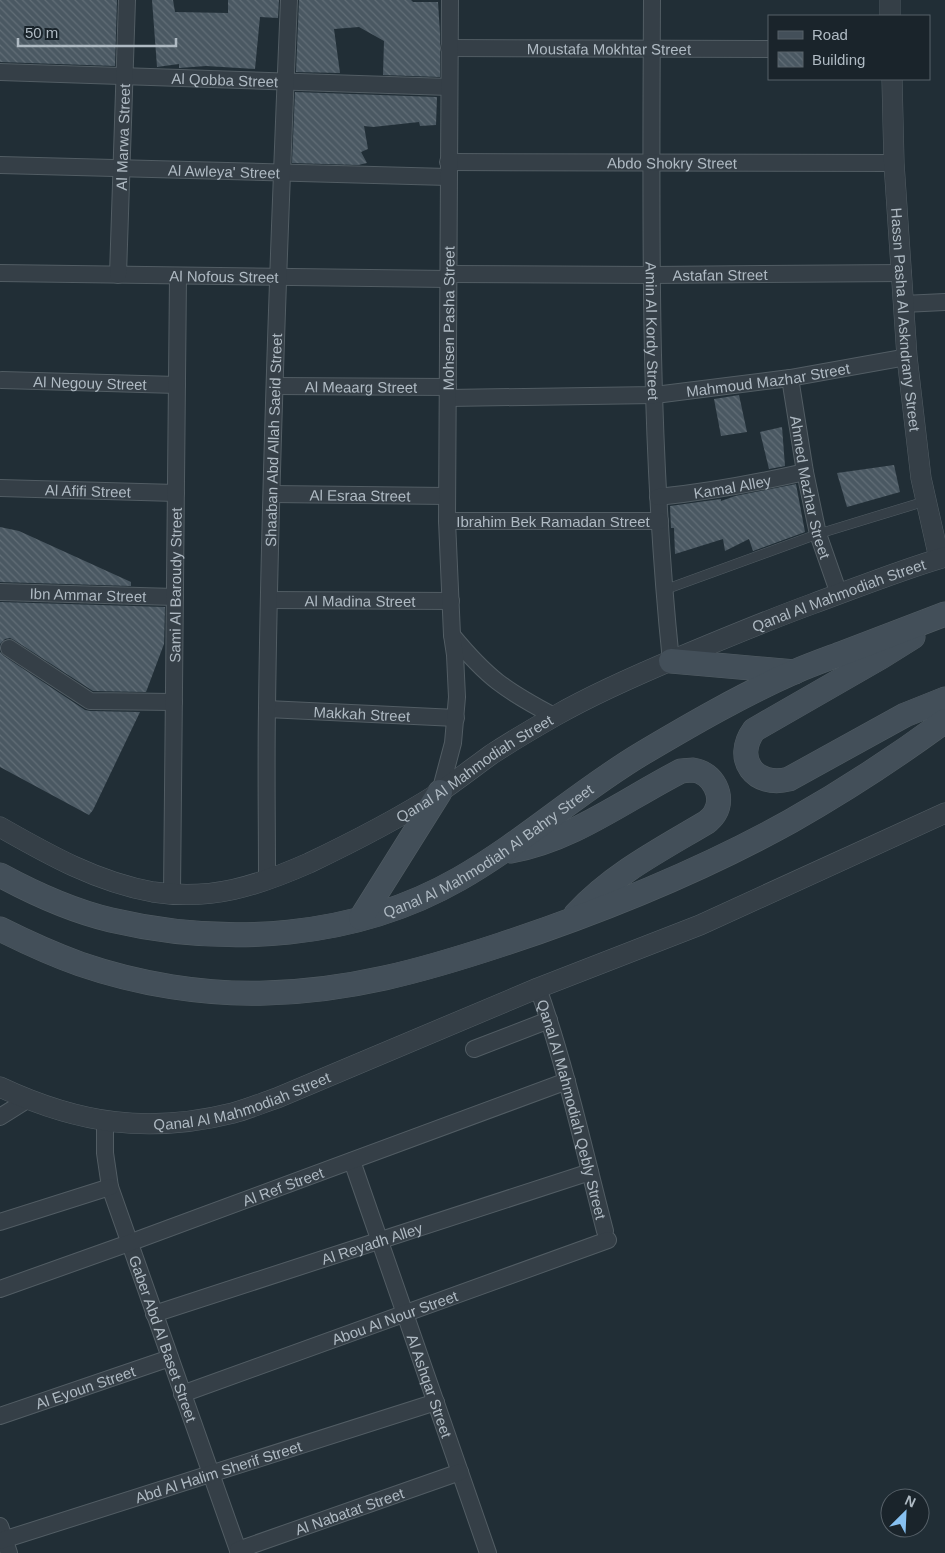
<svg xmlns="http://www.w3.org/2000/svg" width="945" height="1553" font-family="Arial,sans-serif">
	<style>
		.building { fill: url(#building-back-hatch) }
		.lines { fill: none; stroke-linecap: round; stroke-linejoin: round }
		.service-casing { stroke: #525d64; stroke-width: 10 }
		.minor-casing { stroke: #525d64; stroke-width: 18 }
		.tertiary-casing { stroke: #525d64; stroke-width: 21 }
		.secondary-casing { stroke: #525d64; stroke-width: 25 }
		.service { stroke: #353f47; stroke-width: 9 }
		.minor { stroke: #353f47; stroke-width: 16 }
		.tertiary { stroke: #353f47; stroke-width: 20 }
		.secondary { stroke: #434f59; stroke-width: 24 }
		.labels { text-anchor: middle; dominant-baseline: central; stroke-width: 5; stroke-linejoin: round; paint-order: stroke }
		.street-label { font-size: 15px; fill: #afbac3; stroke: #1a242b }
	</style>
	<defs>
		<pattern id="building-back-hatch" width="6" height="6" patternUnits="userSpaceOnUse" patternTransform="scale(1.25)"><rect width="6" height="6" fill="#4a5862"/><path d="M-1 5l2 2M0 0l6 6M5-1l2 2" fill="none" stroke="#626e77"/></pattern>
	</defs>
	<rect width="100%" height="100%" fill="#212e36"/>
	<g class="building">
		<polygon points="0,0 117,0 115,66 0,62"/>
		<polygon points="152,0 173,0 175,12 228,13 228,0 279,0 278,18 260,17 255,69 206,66 179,68 179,64 157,67"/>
		<polygon points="299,0 411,0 413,2 438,2 440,33 440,77 383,75 384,41 359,27 334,29 340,73 296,72"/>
		<polygon points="295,92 437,97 436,125 420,126 419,122 373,127 364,126 368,149 361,152 367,163 358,165 292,163"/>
		<polygon points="739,395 747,432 721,436 714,399"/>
		<polygon points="782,427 785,466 769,469 760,432"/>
		<polygon points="894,465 900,492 847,507 837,473"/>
		<polygon points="796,484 805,532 753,551 749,539 725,551 723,539 675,554 674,528 671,528 670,506 721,499 721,501 735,496"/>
		<polygon points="0,527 19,531 131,582 131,586 0,582"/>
		<polygon points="0,602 165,607 164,644 146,692 93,691 14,640 10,638 5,639 0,644"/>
		<polygon points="0,652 4,656 85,710 90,711 140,712 93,810 89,815 0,767"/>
	</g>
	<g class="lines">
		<g class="service-casing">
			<polyline id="service" points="664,590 818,534 926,501"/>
		</g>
		<g class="minor-casing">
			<g id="minor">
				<path id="s1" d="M652 0C651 220 648 441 671 661"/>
				<path id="s2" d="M449 48 769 49"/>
				<path id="s3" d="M0 72 449 87"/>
				<path id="s4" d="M448 162 894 163"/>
				<path id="s5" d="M0 165 448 177"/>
				<path id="s6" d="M0 273 448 279"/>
				<path id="s7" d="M448 274 651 275 903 273"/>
				<path id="s8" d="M118 275 127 0"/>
				<polyline points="903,304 945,302"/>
				<path id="s9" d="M790 378 805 472 818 534 839 594"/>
				<path id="s10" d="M2 380 177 385"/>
				<path id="s11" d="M275 386 448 387"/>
				<path id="s12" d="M448 398 655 395 790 378 907 357"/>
				<path id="s13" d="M0 488 176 493"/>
				<path id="s14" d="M272 494 447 496"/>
				<path id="s15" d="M658 497C708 492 756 483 805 472"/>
				<path id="s16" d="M447 521H660"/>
				<path id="s17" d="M0 592 175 597"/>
				<path id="s18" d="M269 600 451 601"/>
				<path d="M452 635C466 652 480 668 498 682 515 695 535 706 554 716"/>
				<polyline points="9,648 90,701 174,702"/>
				<path id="s19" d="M267 709 456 718"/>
				<path id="s20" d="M440 792 453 743 457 697 455 655 452 635 447 521 450 0"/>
				<path id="s21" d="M267 880C267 823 266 765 267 708 270 472 279 236 289 0"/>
				<path id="s22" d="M172 894 178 276"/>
				<path id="s23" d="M538 988C566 1067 584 1150 605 1231"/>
				<polyline points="474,1049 549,1020"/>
				<polyline points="0,1117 27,1100"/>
				<path id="s24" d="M105 1122V1153L110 1187 239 1553"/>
				<path id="s25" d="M352 1161 488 1553"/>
				<polyline points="0,1222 110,1187"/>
				<path id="s26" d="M0 1289 129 1243 567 1081"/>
				<path id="s27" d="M154 1314 590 1172"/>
				<path id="s28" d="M182 1394 608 1240"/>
				<path id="s29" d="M0 1416 170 1358"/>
				<polyline points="0,1526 9,1553"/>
				<path id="s30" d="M0 1541 436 1402"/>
				<path id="s31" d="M238 1550 460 1472"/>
			</g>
		</g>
		<g class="tertiary-casing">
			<g id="tertiary">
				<polyline points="890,0 890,16"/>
				<path id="s32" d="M892 79 894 163 907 357 921 478 939 558"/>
				<path id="s33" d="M0 827C49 855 97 882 153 892 211 901 257 886 309 863 353 842 396 820 437 794 456 781 474 767 492 754 512 741 534 728 555 716 595 693 639 674 682 656 725 638 768 620 812 604 856 588 900 570 945 557"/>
				<path id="s34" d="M0 1087C79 1124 149 1134 233 1113 248 1109 262 1103 277 1098L538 988 700 925 945 813"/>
			</g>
		</g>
		<g class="secondary-casing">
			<g id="secondary">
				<path d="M913 637 881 657 754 730C733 759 755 788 789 779L905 715 945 699"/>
				<polyline points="671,661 795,672"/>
				<path d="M511 851C573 840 626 799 681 771 685 771 690 770 693 770 713 773 725 796 715 813 713 817 709 820 707 822 660 850 613 874 576 914"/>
				<path id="s35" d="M0 875C35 894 73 911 111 920 226 947 354 939 459 879 524 842 579 791 643 753 692 724 742 695 794 672 810 665 827 659 843 653 877 640 911 627 945 614"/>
				<polyline points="361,918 440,792"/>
				<path d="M0 929C26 942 52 954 80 964 138 984 204 995 266 993 349 991 421 971 500 945 600 912 699 872 791 821 844 791 896 757 945 721"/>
			</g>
		</g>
		<use href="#service" class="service"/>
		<use href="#minor" class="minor"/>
		<use href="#tertiary" class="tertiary"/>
		<use href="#secondary" class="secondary"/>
	</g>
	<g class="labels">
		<g class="street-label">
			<text stroke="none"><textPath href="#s2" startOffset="160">Moustafa Mokhtar Street</textPath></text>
			<text stroke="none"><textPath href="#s3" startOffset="225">Al Qobba Street</textPath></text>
			<text stroke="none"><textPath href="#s8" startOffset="138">Al Marwa Street</textPath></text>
			<text stroke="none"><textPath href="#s4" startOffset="224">Abdo Shokry Street</textPath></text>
			<text stroke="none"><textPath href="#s5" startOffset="224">Al Awleya' Street</textPath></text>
			<text stroke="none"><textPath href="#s7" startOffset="272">Astafan Street</textPath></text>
			<text stroke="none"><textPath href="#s6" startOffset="224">Al Nofous Street</textPath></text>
			<text stroke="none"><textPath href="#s20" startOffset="476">Mohsen Pasha Street</textPath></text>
			<text stroke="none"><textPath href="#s32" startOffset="241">Hassn Pasha Al Askndrany Street</textPath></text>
			<text stroke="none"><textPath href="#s1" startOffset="331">Amin Al Kordy Street</textPath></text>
			<text stroke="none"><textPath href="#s12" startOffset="321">Mahmoud Mazhar Street</textPath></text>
			<text stroke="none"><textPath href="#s10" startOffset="88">Al Negouy Street</textPath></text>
			<text stroke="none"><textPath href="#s11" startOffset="86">Al Meaarg Street</textPath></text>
			<text stroke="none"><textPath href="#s21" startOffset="440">Shaaban Abd Allah Saeid Street</textPath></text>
			<text stroke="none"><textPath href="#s15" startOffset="75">Kamal Alley</textPath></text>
			<text stroke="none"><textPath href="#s9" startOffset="111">Ahmed Mazhar Street</textPath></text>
			<text stroke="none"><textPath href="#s13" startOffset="88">Al Afifi Street</textPath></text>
			<text stroke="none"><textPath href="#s14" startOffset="88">Al Esraa Street</textPath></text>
			<text stroke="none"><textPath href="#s16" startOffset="106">Ibrahim Bek Ramadan Street</textPath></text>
			<text stroke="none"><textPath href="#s22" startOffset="309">Sami Al Baroudy Street</textPath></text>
			<text stroke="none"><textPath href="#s17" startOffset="88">Ibn Ammar Street</textPath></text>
			<text stroke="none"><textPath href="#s33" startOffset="924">Qanal Al Mahmodiah Street</textPath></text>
			<text stroke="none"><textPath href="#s18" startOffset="91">Al Madina Street</textPath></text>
			<text stroke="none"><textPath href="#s19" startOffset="95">Makkah Street</textPath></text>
			<text stroke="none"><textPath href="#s33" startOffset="519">Qanal Al Mahmodiah Street</textPath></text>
			<text stroke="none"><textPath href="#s35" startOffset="518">Qanal Al Mahmodiah Al Bahry Street</textPath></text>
			<text stroke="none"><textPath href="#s34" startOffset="251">Qanal Al Mahmodiah Street</textPath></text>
			<text stroke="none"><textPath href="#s23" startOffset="126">Qanal Al Mahmodiah Qebly Street</textPath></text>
			<text stroke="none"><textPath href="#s26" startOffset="301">Al Ref Street</textPath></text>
			<text stroke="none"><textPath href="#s27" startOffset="229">Al Reyadh Alley</textPath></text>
			<text stroke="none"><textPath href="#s28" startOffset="226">Abou Al Nour Street</textPath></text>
			<text stroke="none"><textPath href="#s24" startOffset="226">Gaber Abd Al Baset Street</textPath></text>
			<text stroke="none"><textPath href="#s25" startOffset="238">Al Ashqar Street</textPath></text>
			<text stroke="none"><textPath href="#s29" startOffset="90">Al Eyoun Street</textPath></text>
			<text stroke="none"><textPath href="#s30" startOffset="229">Abd Al Halim Sherif Street</textPath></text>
			<text stroke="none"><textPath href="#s31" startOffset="118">Al Nabatat Street</textPath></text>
		</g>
	</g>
	<rect x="768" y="15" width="162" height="65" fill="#1a242b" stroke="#566068"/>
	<rect x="778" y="31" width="25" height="8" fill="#434f59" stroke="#566068"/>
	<text x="812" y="40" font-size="15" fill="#afbac3">Road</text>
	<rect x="778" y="52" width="25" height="15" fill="url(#building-back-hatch)" stroke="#566068"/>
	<text x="812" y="65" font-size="15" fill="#afbac3">Building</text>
	<g transform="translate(905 1513) rotate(24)"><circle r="24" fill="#1a242b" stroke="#566068"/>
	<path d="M0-4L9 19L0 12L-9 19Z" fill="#87c1f1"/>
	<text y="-8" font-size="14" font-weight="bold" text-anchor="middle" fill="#afbac3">N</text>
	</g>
	<path d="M18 38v8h158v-8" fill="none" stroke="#afbac3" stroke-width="2.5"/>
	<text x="25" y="38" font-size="15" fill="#afbac3" stroke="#1a242b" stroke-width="4" paint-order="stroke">50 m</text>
</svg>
